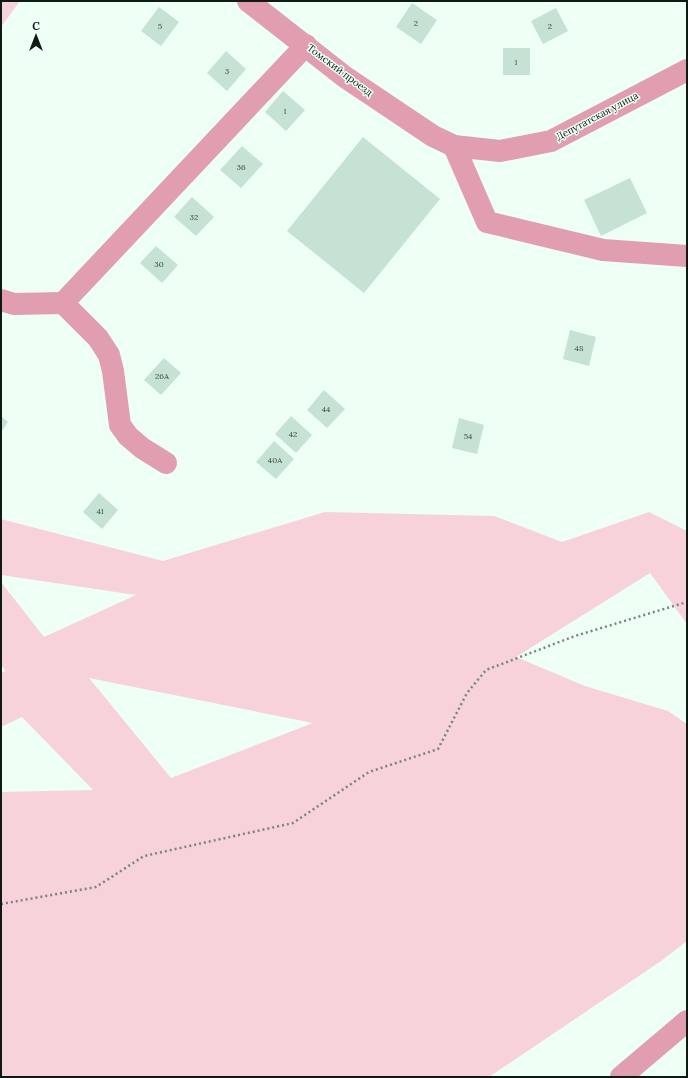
<svg xmlns="http://www.w3.org/2000/svg" width="688" height="1078" font-family="Lora,serif">
	<style>
		.green { fill: #f8d2db; fill-rule: evenodd }
		.building { fill: #c6e2d4 }
		.lines { fill: none; stroke-linecap: round; stroke-linejoin: round }
		.path { stroke: #77857e; stroke-width: 2.5; stroke-dasharray: 2 3; stroke-linecap: butt }
		.minor { stroke: #e09eaf; stroke-width: 22 }
		.labels { text-anchor: middle; dominant-baseline: central; stroke-width: 3; stroke-linejoin: round; paint-order: stroke }
		.number-label { font-size: 8px; fill: #3d4c45 }
		.street-label { font-size: 10px; fill: #0f1a15; stroke: #eefff6 }
	</style>
	<rect width="100%" height="100%" fill="#eefff6"/>
	<g class="green">
		<polygon points="1,1 20,1 1,27"/>
		<path d="M325 512 494 516 562 542 649 512 687 531V624L650 573 516 657 585 686 668 711 687 724V941L661 961 489 1077H1V792L93 790 22 717 1 727V673L5 671 1 664V582L44 637 136 595 1 575V519L163 561ZM89 678 313 723 171 778Z"/>
	</g>
	<g class="building">
		<polygon points="412,3 437,20 421,44 396,27"/>
		<polygon points="159,7 179,22 161,46 141,31"/>
		<polygon points="556,8 568,31 543,44 531,21"/>
		<rect x="503" y="48" width="27" height="27"/>
		<polygon points="226,51 246,69 227,91 207,73"/>
		<polygon points="283,91 305,110 286,131 265,112"/>
		<polygon points="363,137 440,199 364,293 287,231"/>
		<polygon points="242,146 263,164 241,188 220,170"/>
		<polygon points="630,178 647,213 601,236 584,200"/>
		<polygon points="192,197 214,217 196,236 174,217"/>
		<polygon points="156,246 178,265 162,283 140,263"/>
		<polygon points="570,330 596,337 589,366 563,359"/>
		<polygon points="164,358 181,373 161,395 144,380"/>
		<polygon points="324,390 345,409 327,428 307,410"/>
		<polygon points="1,416 8,422 1,432"/>
		<polygon points="291,416 312,435 296,453 275,434"/>
		<polygon points="459,418 484,425 477,454 452,448"/>
		<polygon points="274,441 294,459 276,479 256,462"/>
		<polygon points="99,493 118,510 102,529 83,512"/>
	</g>
	<g class="lines">
		<polyline class="path" points="1,904 96,887 144,856 293,823 369,772 438,749 467,693 486,670 575,636 687,602"/>
		<g class="minor">
			<polyline points="248,1 345,77 433,136 454,146 500,151 551,141 687,70"/>
			<polyline points="454,146 487,222 603,250 687,256"/>
			<polyline points="1,300 14,304 63,303"/>
			<polyline points="63,303 306,45"/>
			<polyline points="63,303 98,338 109,355 113,371 120,425 128,436 142,448 166,463"/>
			<polyline points="621,1077 687,1021"/>
		</g>
	</g>
	<g class="labels">
		<g class="number-label">
			<text x="416" y="23">2</text>
			<text x="160" y="26">5</text>
			<text x="550" y="26">2</text>
			<text x="516" y="62">1</text>
			<text x="227" y="71">3</text>
			<text x="285" y="111">1</text>
			<text x="241" y="167">36</text>
			<text x="194" y="217">32</text>
			<text x="159" y="264">30</text>
			<text x="579" y="348">48</text>
			<text x="162" y="376">26А</text>
			<text x="326" y="409">44</text>
			<text x="293" y="434">42</text>
			<text x="468" y="436">54</text>
			<text x="275" y="460">40А</text>
			<text x="100" y="511">41</text>
		</g>
		<g class="street-label">
			<text transform="translate(340 70) rotate(37)">Томский проезд</text>
			<text transform="translate(597 116) rotate(-28)">Депутатская улица</text>
		</g>
	</g>
	<rect width="688" height="1078" fill="none" stroke="#0f1a15" stroke-width="4"/>
	<g transform="translate(36 36)" stroke="#eefff6" stroke-width="3" paint-order="stroke">
	<path d="M0-3L7 15L0 10L-7 15Z" fill="#0f1a15"/>
	<text y="-6" font-size="11" font-weight="bold" text-anchor="middle" fill="#0f1a15">С</text>
	</g>
</svg>
